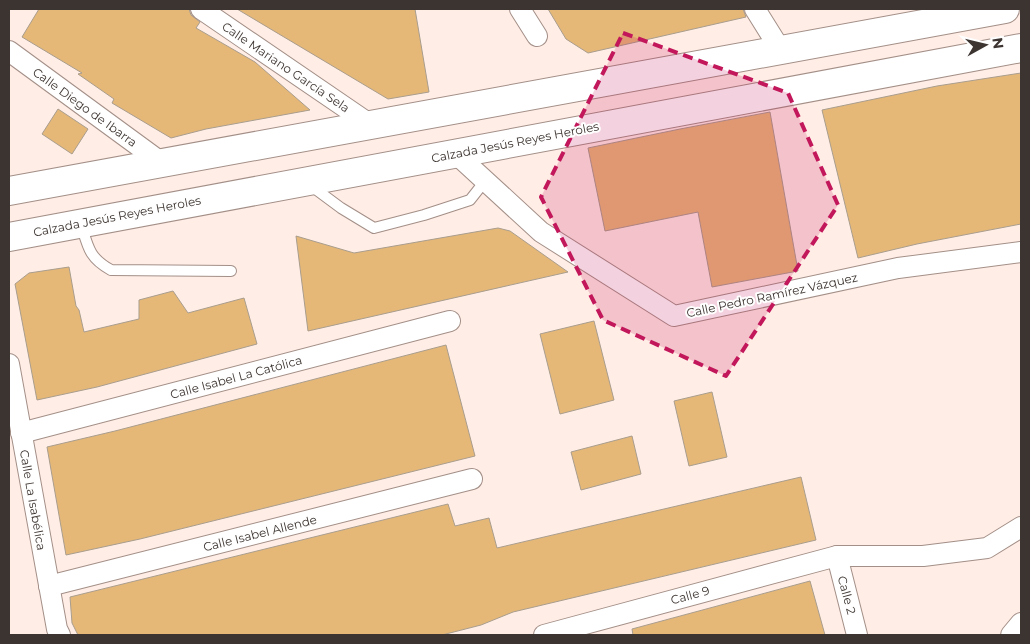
<svg xmlns="http://www.w3.org/2000/svg" width="1030" height="644" font-family="Montserrat,sans-serif">
	<style>
		.building { fill: #e6b877; stroke: #a99d8d }
		.lines { fill: none; stroke-linecap: round; stroke-linejoin: round }
		.lane-casing { stroke: #a38f87; stroke-width: 12 }
		.street-casing { stroke: #a38f87; stroke-width: 22 }
		.secondary-casing { stroke: #a38f87; stroke-width: 30 }
		.lane { stroke: #fff; stroke-width: 10 }
		.street { stroke: #fff; stroke-width: 20 }
		.secondary { stroke: #fff; stroke-width: 28 }
		.marked { fill: #c2185b; fill-opacity: 0.2; stroke: #c2185b; stroke-width: 4; stroke-dasharray: 10 6; stroke-linejoin: round }
		.labels { text-anchor: middle; dominant-baseline: central; stroke-width: 4; stroke-linejoin: round; paint-order: stroke }
		.street-label { font-size: 12px; fill: #3c3430; stroke: #fefefe }
	</style>
	<rect width="100%" height="100%" fill="#ffede6"/>
	<g class="building">
		<polygon points="39,9 189,9 191,15 200,22 196,28 255,62 310,110 206,129 171,138 112,103 114,99 78,74 82,73 22,37"/>
		<polygon points="237,9 415,9 429,92 388,99"/>
		<polygon points="548,9 743,9 746,17 588,53 566,39"/>
		<polygon points="1021,73 1021,224 917,244 858,258 822,110 937,86"/>
		<polygon points="58,109 88,129 72,154 42,134"/>
		<polygon points="770,112 798,271 712,287 698,212 605,231 588,148 680,129"/>
		<polygon points="498,228 510,231 568,272 308,331 296,236 354,253"/>
		<polygon points="69,267 76,306 79,310 84,332 139,319 139,300 173,291 188,313 244,298 257,344 97,387 37,400 15,284 29,273"/>
		<polygon points="594,321 614,400 560,414 540,334"/>
		<polygon points="446,345 475,456 140,539 66,555 47,447 115,431"/>
		<polygon points="712,392 727,457 689,466 674,401"/>
		<polygon points="632,436 641,474 581,490 571,452"/>
		<polygon points="801,477 816,540 513,612 481,625 442,635 78,635 72,623 70,597 448,504 455,526 489,518 497,548"/>
		<polygon points="810,581 825,635 633,635 632,629"/>
	</g>
	<g class="lines">
		<g class="lane-casing">
			<g id="lane">
				<polyline points="310,185 341,208 374,228 424,215 470,200 485,181"/>
				<path d="M81 224C88 247 89 258 111 270L231 271"/>
			</g>
		</g>
		<g class="street-casing">
			<g id="street">
				<polyline points="201,9 371,125"/>
				<polyline points="520,9 537,36"/>
				<polyline points="755,9 780,49"/>
				<polyline points="9,51 162,163"/>
				<polyline points="455,153 541,232 674,316 898,268 1021,252"/>
				<polyline points="9,364 57,629 60,635"/>
				<polyline points="21,433 450,321"/>
				<polyline points="837,556 857,635"/>
				<polyline points="49,586 472,479"/>
				<polyline points="544,635 837,556 923,556 987,548 1021,527"/>
				<polyline points="1011,635 1021,623"/>
			</g>
		</g>
		<g class="secondary-casing">
			<g id="secondary">
				<polyline points="9,191 1005,9"/>
				<polyline points="9,237 1021,48"/>
			</g>
		</g>
		<use href="#lane" class="lane"/>
		<use href="#street" class="street"/>
		<use href="#secondary" class="secondary"/>
	</g>
	<path class="marked" d="M623 33 788 93 838 205 726 376 603 320 541 197Z"/>
	<g class="labels">
		<g class="street-label">
			<text transform="translate(286 67) rotate(34)">Calle Mariano García Sela</text>
			<text transform="translate(85 107) rotate(36)">Calle Diego de Ibarra</text>
			<text transform="translate(515 142) rotate(-11)">Calzada Jesús Reyes Heroles</text>
			<text transform="translate(117 216) rotate(-11)">Calzada Jesús Reyes Heroles</text>
			<text transform="translate(772 295) rotate(-12)">Calle Pedro Ramírez Vázquez</text>
			<text transform="translate(236 377) rotate(-15)">Calle Isabel La Católica</text>
			<text transform="translate(33 500) rotate(80)">Calle La Isabélica</text>
			<text transform="translate(260 533) rotate(-14)">Calle Isabel Allende</text>
			<text transform="translate(690 595) rotate(-15)">Calle 9</text>
			<text transform="translate(847 595) rotate(75)">Calle 2</text>
		</g>
	</g>
	<rect width="1030" height="644" fill="none" stroke="#3c3430" stroke-width="20"/>
	<g transform="translate(985 45) rotate(82)" stroke="#fefefe" stroke-width="4" paint-order="stroke">
	<path d="M0-4L9 19L0 12L-9 19Z" fill="#3c3430"/>
	<text y="-8" font-size="14" font-weight="bold" text-anchor="middle" fill="#3c3430">N</text>
	</g>
</svg>
